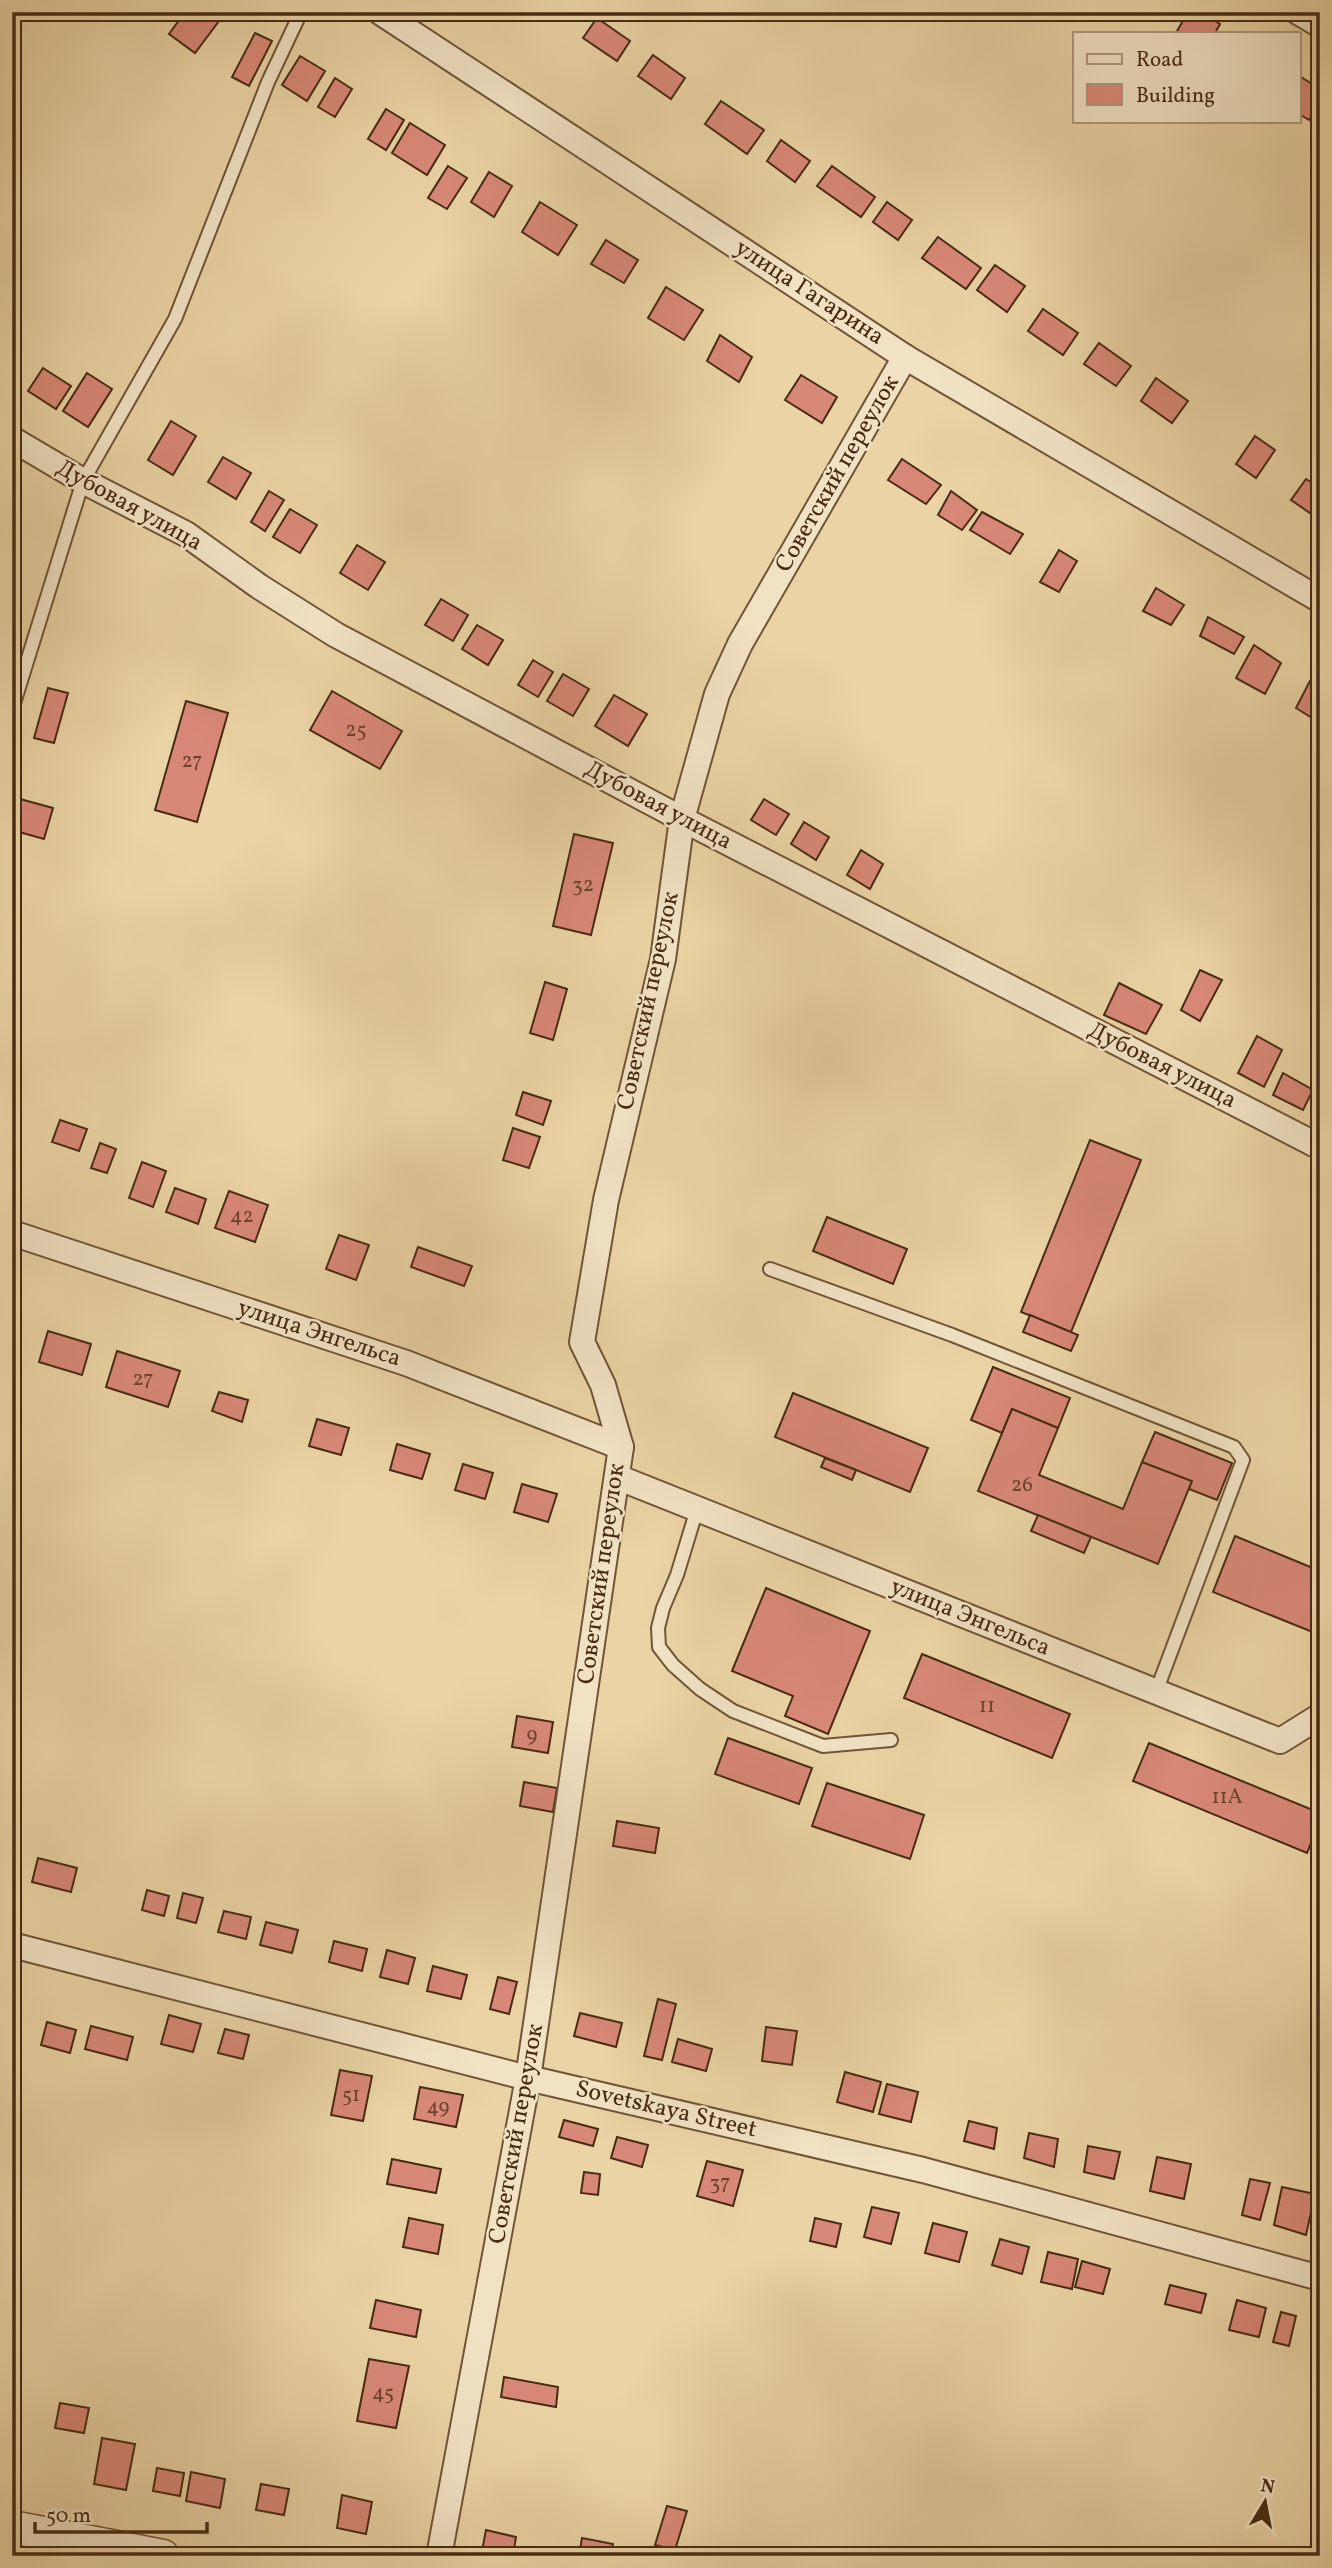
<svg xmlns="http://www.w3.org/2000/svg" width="1332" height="2568" font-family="Vollkorn,serif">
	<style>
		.building { fill: #d88877; stroke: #482b13; stroke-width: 2 }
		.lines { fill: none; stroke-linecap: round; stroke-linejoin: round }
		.service-casing { stroke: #705537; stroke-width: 16 }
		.minor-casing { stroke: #705537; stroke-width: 28 }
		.tertiary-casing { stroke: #705537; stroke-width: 35 }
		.service { stroke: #f1e2c4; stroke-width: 12 }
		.minor { stroke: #f1e2c4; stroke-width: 24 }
		.tertiary { stroke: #f1e2c4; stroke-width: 32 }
		.labels { text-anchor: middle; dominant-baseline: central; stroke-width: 5; stroke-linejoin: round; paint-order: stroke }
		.number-label { font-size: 21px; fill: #6c422c }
		.street-label { font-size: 24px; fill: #482b13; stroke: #f1e2c4 }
	</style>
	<rect width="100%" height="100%" fill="#ead3a4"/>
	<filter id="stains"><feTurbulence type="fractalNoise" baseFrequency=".00286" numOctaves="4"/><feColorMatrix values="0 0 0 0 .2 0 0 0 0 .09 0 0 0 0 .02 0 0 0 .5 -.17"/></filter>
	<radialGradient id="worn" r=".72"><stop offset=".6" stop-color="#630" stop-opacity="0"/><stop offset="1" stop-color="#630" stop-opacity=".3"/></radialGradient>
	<g class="building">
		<polygon points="185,12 215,12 222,17 195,53 169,34"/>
		<polygon points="1188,12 1200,12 1220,24 1215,33 1181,33 1177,31"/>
		<polygon points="597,18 630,41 617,61 583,38"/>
		<polygon points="255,33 272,41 249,86 232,77"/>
		<polygon points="653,55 685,78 671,99 638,76"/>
		<polygon points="300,56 325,71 307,101 282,85"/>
		<polygon points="1301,77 1320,89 1320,102 1309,120 1299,114"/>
		<polygon points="335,78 352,89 335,117 318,107"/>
		<polygon points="721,101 764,130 747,154 705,124"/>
		<polygon points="386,109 404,120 386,150 368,139"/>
		<polygon points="410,123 445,145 427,175 392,153"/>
		<polygon points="781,140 810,161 795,182 767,161"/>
		<polygon points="448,166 467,178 447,209 428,198"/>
		<polygon points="832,166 875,197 861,217 817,186"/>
		<polygon points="489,172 512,186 494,217 471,202"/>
		<polygon points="540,202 577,225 558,255 522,232"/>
		<polygon points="887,202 912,220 898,240 873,222"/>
		<polygon points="938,237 981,268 966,289 922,258"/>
		<polygon points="606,240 638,260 624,283 591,264"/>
		<polygon points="995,265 1025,286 1007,312 977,290"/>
		<polygon points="666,287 703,310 684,340 648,318"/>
		<polygon points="1043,309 1078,333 1063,355 1028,331"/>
		<polygon points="720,335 752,357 739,382 707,361"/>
		<polygon points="1099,343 1131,366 1116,386 1084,364"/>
		<polygon points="43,368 71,386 56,409 28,391"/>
		<polygon points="87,373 112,389 88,427 63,411"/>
		<polygon points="801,375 837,397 822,423 785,400"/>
		<polygon points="1156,378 1188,401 1172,423 1141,401"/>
		<polygon points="171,421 196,436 173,475 148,460"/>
		<polygon points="1255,436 1275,450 1256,478 1236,464"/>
		<polygon points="223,457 251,473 236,499 208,482"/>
		<polygon points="902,459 941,485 926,504 888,480"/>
		<polygon points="1306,479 1320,488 1320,520 1291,500"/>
		<polygon points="269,491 284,500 265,531 251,522"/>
		<polygon points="951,491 977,510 962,530 938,515"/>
		<polygon points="290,509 317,525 300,553 273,537"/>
		<polygon points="982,512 1023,534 1010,554 970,530"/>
		<polygon points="357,545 385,562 368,590 340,573"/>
		<polygon points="1059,550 1077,561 1059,592 1040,582"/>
		<polygon points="1156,588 1184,605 1171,625 1143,611"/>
		<polygon points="441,599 468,615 453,641 425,625"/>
		<polygon points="1208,617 1244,637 1234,654 1200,636"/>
		<polygon points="477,625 503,640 488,665 462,649"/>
		<polygon points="1254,645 1281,663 1265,694 1236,678"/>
		<polygon points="533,660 553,672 538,697 518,685"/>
		<polygon points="563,674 589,689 573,716 547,701"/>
		<polygon points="1310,681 1320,687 1320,723 1296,708"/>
		<polygon points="48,688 68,693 54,743 34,738"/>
		<polygon points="332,691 402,731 380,769 310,730"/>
		<polygon points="614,695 647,714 628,746 595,726"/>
		<polygon points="186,701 228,713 197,822 155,810"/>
		<polygon points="20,799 53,808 44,839 12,830"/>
		<polygon points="764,799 789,814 776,835 751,820"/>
		<polygon points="804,822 829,837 816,860 791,844"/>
		<polygon points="574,834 613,843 591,935 553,926"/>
		<polygon points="861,850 883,864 870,889 847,875"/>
		<polygon points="1200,970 1222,980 1200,1021 1181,1010"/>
		<polygon points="545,982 567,989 553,1040 530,1033"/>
		<polygon points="1119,983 1162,1005 1146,1034 1104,1015"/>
		<polygon points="1257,1036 1282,1050 1264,1087 1238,1073"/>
		<polygon points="1283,1073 1313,1090 1303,1110 1273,1095"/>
		<polygon points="523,1092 551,1101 543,1125 516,1115"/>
		<polygon points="60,1120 87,1129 79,1151 52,1142"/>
		<polygon points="513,1128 540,1137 529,1168 503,1160"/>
		<polygon points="1090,1140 1141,1160 1071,1332 1021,1312"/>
		<polygon points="100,1143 116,1149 107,1173 91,1168"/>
		<polygon points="142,1162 166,1171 153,1207 129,1198"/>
		<polygon points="175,1188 206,1199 198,1224 166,1212"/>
		<polygon points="229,1191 268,1205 255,1242 215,1228"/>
		<polygon points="827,1217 907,1249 893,1284 813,1251"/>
		<polygon points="339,1235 369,1245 356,1280 326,1269"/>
		<polygon points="418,1247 472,1266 464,1286 411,1267"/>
		<polygon points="1030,1315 1078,1335 1071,1351 1023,1332"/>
		<polygon points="12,1319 21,1321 12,1351"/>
		<polygon points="48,1331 91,1344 82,1375 39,1362"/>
		<polygon points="117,1351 180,1371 168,1407 106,1387"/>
		<polygon points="993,1367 1070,1398 1058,1428 1012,1409 1002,1433 971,1420"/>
		<polygon points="219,1392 248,1400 242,1422 212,1411"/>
		<polygon points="793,1393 928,1448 910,1492 775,1437"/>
		<polygon points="1012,1409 1058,1428 1039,1475 1123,1509 1142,1462 1192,1481 1158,1564 978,1491"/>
		<polygon points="317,1419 349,1428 341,1455 309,1446"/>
		<polygon points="1155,1432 1232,1463 1217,1500 1189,1489 1192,1481 1142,1462"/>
		<polygon points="397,1444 430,1454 422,1479 390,1470"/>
		<polygon points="825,1458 856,1470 852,1480 821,1467"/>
		<polygon points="463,1464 493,1473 485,1499 455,1490"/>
		<polygon points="522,1484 557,1494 548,1522 514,1512"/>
		<polygon points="1038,1515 1091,1537 1084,1553 1031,1531"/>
		<polygon points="1235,1536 1320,1571 1320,1635 1213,1592"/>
		<polygon points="766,1588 870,1631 828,1734 785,1716 793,1696 732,1671"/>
		<polygon points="922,1654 1070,1714 1052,1758 904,1698"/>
		<polygon points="517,1716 553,1722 548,1753 512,1747"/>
		<polygon points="728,1738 812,1768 799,1804 715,1774"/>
		<polygon points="1149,1743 1320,1813 1320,1821 1307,1853 1133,1781"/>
		<polygon points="524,1782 557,1788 553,1812 520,1806"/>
		<polygon points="827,1783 924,1815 910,1859 812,1826"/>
		<polygon points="617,1821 659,1828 655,1853 613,1846"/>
		<polygon points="38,1858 77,1868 71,1892 32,1882"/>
		<polygon points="147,1890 169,1896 164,1916 142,1910"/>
		<polygon points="183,1893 203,1898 196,1923 177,1918"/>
		<polygon points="224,1911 251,1917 246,1939 218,1932"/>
		<polygon points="266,1922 298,1930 292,1953 260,1945"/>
		<polygon points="334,1941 367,1949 362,1971 329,1962"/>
		<polygon points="387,1950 415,1958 408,1984 380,1977"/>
		<polygon points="433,1966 467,1975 461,1999 427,1991"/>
		<polygon points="498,1977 517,1982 509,2014 490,2009"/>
		<polygon points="658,1999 676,2004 662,2060 644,2056"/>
		<polygon points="580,2013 622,2023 616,2047 574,2036"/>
		<polygon points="169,2015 201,2024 193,2052 161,2044"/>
		<polygon points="47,2022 76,2030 70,2053 41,2045"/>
		<polygon points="91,2026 133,2037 127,2060 85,2049"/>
		<polygon points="766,2027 797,2031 792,2065 762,2061"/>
		<polygon points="225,2029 249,2035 243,2059 218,2053"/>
		<polygon points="678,2039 712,2049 706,2071 672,2062"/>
		<polygon points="340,2070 372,2076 363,2121 331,2115"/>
		<polygon points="845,2072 881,2082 873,2112 837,2102"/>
		<polygon points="887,2084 918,2092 911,2122 879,2114"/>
		<polygon points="420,2087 463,2095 456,2127 414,2119"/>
		<polygon points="564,2120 598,2129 593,2146 559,2137"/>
		<polygon points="969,2121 997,2128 994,2149 964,2141"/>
		<polygon points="1029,2133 1058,2139 1054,2167 1024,2158"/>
		<polygon points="617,2137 648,2145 642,2167 611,2158"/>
		<polygon points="1088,2146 1120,2152 1114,2179 1084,2172"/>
		<polygon points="1157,2157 1191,2164 1184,2199 1150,2191"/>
		<polygon points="392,2159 441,2169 436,2193 387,2184"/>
		<polygon points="707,2161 743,2170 733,2206 697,2196"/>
		<polygon points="584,2172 600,2174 598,2195 581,2193"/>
		<polygon points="1250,2179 1270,2183 1260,2220 1242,2215"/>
		<polygon points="1282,2187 1315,2194 1306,2235 1274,2225"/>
		<polygon points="872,2207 899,2213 891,2244 864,2237"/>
		<polygon points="409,2218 443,2225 438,2254 403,2247"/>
		<polygon points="815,2218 841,2224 836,2247 810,2241"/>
		<polygon points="933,2223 967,2232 959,2262 925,2253"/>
		<polygon points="1000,2239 1029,2247 1022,2274 992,2265"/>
		<polygon points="1048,2252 1078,2259 1072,2289 1041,2282"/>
		<polygon points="1082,2261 1110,2269 1103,2294 1075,2287"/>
		<polygon points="1170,2285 1206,2294 1201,2313 1165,2304"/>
		<polygon points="376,2300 421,2310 416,2337 370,2328"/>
		<polygon points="1237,2300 1266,2308 1259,2337 1229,2330"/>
		<polygon points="1281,2312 1296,2316 1289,2346 1273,2342"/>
		<polygon points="369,2359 409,2366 396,2428 357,2421"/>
		<polygon points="504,2377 558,2387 556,2407 501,2397"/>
		<polygon points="60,2403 89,2408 84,2433 55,2428"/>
		<polygon points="102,2438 135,2444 126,2490 94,2484"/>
		<polygon points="157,2468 184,2473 180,2496 153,2491"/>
		<polygon points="191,2472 225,2479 220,2508 186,2501"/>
		<polygon points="261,2484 289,2489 284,2515 256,2510"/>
		<polygon points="342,2495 372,2502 366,2534 337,2528"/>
		<polygon points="667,2506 687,2511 675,2550 655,2545"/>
		<polygon points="486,2530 516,2537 513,2556 481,2556"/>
		<polygon points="582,2538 613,2544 610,2556 579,2556"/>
	</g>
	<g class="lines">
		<g class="service-casing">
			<g id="service">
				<polyline points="12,710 83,481 175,319 268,82 301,12"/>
				<polyline points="770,1269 952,1335 1234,1447 1243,1460 1156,1692"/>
				<polyline points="697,1509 677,1575 663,1608 658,1628 659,1647 673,1665 700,1689 733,1711 823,1746 891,1740"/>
			</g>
		</g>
		<g class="minor-casing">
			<g id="minor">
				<polyline points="380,12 905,357 1320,600"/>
				<polyline points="1298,12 1320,25"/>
				<polyline points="12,439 83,481 186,534 260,587 336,635 682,819 1320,1147"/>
				<polyline points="12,1233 406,1363 621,1447"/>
				<polyline points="617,1477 1280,1741 1320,1716"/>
				<polyline points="12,1945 528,2078 923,2170 1320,2278"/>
				<polyline points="439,2556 528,2078 621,1447 603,1385 582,1342 606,1200 663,959 682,819 717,694 740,644 905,357"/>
			</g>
		</g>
		<g class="tertiary-casing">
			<polyline id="tertiary" points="12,2527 163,2556"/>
		</g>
		<use href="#service" class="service"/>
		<use href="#minor" class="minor"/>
		<use href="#tertiary" class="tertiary"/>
	</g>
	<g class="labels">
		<g class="number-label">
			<text x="356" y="730">25</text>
			<text x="192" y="761">27</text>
			<text x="583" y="885">32</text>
			<text x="242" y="1216">42</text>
			<text x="143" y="1379">27</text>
			<text x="1022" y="1485">26</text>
			<text x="987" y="1706">11</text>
			<text x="532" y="1735">9</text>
			<text x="1227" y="1797">11А</text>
			<text x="351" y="2095">51</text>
			<text x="438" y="2107">49</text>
			<text x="720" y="2183">37</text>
			<text x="383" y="2393">45</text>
		</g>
		<g class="street-label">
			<text transform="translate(809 293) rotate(33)">улица Гагарина</text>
			<text transform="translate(838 474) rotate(-60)">Советский переулок</text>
			<text transform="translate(129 506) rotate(29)">Дубовая улица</text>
			<text transform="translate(658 806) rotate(28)">Дубовая улица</text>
			<text transform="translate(649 1001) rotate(-78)">Советский переулок</text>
			<text transform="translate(1162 1066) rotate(27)">Дубовая улица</text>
			<text transform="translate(319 1334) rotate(18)">улица Энгельса</text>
			<text transform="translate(602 1574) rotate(-82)">Советский переулок</text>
			<text transform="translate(970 1618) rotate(22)">улица Энгельса</text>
			<text transform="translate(666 2110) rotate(13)">Sovetskaya Street</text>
			<text transform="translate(517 2134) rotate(-80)">Советский переулок</text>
		</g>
	</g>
	<rect width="1332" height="2568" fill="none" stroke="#ead3a4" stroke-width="42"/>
	<rect x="14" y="14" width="1304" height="2540" fill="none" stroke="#482b13" stroke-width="3.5"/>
	<rect x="21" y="21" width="1290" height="2526" fill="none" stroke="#482b13" stroke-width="2"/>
	<rect x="1073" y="32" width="228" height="91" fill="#f1e2c4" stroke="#ad997d" stroke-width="2"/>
	<rect x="1087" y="54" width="35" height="10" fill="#f1e2c4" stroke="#ad997d" stroke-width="2"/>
	<text x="1136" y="66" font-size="21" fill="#482b13">Road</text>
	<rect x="1087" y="84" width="35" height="21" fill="#d88877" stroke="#ad997d" stroke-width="2"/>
	<text x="1136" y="102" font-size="21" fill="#482b13">Building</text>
	<g transform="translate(1265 2502) rotate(10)" stroke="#f1e2c4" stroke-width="5" paint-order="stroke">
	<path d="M0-5L12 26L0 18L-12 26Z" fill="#482b13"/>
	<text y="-10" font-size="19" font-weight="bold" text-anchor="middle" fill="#482b13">N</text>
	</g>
	<path d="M35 2522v10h172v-10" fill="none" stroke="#482b13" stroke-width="3.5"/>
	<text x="46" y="2522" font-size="21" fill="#482b13" stroke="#f1e2c4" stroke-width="5" paint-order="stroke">50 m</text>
	<rect width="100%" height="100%" filter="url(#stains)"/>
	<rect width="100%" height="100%" fill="url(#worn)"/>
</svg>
